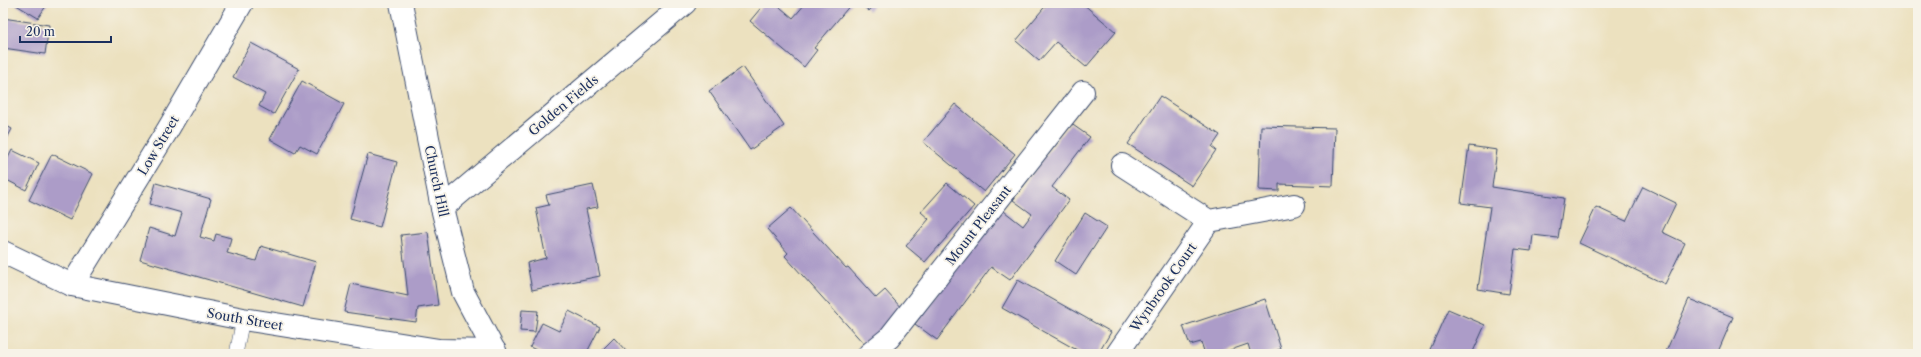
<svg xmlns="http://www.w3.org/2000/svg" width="1921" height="357" font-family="'Libre Caslon Text',serif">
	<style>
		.building { fill: #ac9cc8 }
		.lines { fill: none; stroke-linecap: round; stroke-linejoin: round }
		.service-casing { stroke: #3a4a6d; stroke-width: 14 }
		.minor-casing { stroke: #3a4a6d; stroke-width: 24 }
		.service { stroke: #fff; stroke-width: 13 }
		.minor { stroke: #fff; stroke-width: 22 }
		.labels { text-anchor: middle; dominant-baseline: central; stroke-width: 3.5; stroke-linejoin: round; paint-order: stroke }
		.street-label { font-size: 13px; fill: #1b2f5e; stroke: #f7f3e8 }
	</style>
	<rect width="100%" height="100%" fill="#f7f3e8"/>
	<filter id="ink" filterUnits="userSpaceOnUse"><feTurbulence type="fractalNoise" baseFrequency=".025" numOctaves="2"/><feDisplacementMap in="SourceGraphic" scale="8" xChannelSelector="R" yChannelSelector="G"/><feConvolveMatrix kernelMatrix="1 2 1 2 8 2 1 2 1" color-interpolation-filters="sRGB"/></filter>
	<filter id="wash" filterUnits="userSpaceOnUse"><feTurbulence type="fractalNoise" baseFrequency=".012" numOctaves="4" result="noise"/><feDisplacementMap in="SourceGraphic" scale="16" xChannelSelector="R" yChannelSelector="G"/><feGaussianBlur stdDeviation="0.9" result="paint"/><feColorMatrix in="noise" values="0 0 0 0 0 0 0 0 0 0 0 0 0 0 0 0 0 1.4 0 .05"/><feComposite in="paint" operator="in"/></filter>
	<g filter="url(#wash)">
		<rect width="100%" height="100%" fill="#ece1bf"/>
		<g id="blocks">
			<g class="building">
				<polygon points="13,3 48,3 38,18"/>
				<polygon points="765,3 775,3 793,18 806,3 852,3 814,48 817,50 804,67 750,21"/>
				<polygon points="860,3 876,3 869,11"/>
				<polygon points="1048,3 1082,3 1116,32 1086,67 1056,42 1039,61 1016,41"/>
				<polygon points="3,18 49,25 45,54 3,48"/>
				<polygon points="251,43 299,69 274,114 259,106 265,94 233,77"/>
				<polygon points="743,67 784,126 750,150 709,91"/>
				<polygon points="302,81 344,104 317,154 300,145 295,153 270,139"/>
				<polygon points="1160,96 1220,135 1212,147 1216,150 1192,186 1128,144"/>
				<polygon points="955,104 1015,154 984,192 923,142"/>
				<polygon points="1070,123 1090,137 1052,187 1069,200 1010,280 991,267 937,340 915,324 1000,208 1023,226 1032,214 1013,200"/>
				<polygon points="3,124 12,129 3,146"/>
				<polygon points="1261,126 1335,128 1333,186 1279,184 1279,191 1259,190"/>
				<polygon points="1469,146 1497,150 1492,187 1564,198 1558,238 1533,235 1531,251 1515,249 1509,294 1478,289 1490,207 1461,203"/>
				<polygon points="12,150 39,163 26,190 3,178 3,168"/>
				<polygon points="52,154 93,174 70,220 29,200"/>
				<polygon points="368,154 397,162 380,227 350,219"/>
				<polygon points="156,183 211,199 200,237 214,241 216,234 231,238 227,253 256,261 261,246 316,262 303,307 140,260 149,228 175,236 182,213 150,204"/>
				<polygon points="947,183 974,206 925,262 906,246 929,219 921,212"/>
				<polygon points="593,185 598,207 586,209 600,276 532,290 527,263 546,258 536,208 549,205 546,195"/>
				<polygon points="1643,187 1676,203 1662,232 1685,243 1665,284 1579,243 1596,207 1626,221"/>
				<polygon points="791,208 846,268 848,267 876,298 885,290 903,310 865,345 785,256 788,253 767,229"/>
				<polygon points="1085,213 1107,227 1076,275 1055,261"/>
				<polygon points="428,232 438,305 418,308 416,322 344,312 351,284 408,296 401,235"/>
				<polygon points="1018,280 1111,332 1098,354 1084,354 1002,308"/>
				<polygon points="1265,299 1281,349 1265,354 1251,354 1248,344 1219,354 1205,354 1201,342 1190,345 1183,326"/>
				<polygon points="1689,299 1733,317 1717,354 1665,354"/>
				<polygon points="1448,309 1485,325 1472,354 1428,354"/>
				<polygon points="522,310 538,311 535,332 520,331"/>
				<polygon points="569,311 600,327 586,354 544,354 530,347 542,323 559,331"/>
				<polygon points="614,338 626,351 623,354 598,354"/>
			</g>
		</g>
	</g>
	<g filter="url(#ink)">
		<use href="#blocks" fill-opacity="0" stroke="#3a4a6d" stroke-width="1"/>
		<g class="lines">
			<g class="service-casing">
				<polyline id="service" points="236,354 243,319"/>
			</g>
			<g class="minor-casing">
				<g id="minor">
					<polyline points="401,3 442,208 463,292 496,354"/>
					<polyline points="1122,165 1209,221 1294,205"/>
					<polyline points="442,208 685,3"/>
					<polyline points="3,252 72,285 243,319 439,350 495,351"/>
					<polyline points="72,285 167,131 242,3"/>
					<polyline points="869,354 889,338 1083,92"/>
					<polyline points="1117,354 1209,221"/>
				</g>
			</g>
			<use href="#service" class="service"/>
			<use href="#minor" class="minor"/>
		</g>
	</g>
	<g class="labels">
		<g class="street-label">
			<text transform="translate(563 105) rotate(-40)">Golden Fields</text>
			<text transform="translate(158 145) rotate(-59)">Low Street</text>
			<text transform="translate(437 181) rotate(78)">Church Hill</text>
			<text transform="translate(978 225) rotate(-52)">Mount Pleasant</text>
			<text transform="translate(1163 287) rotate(-55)">Wynbrook Court</text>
			<text transform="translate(245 319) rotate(10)">South Street</text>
		</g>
	</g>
	<rect width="1921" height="357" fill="none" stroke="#f7f3e8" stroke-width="16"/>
	<path d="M20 36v6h91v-6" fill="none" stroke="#1b2f5e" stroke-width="2"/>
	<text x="26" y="36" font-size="12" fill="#1b2f5e" stroke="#f7f3e8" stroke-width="3" paint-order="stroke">20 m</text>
</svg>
